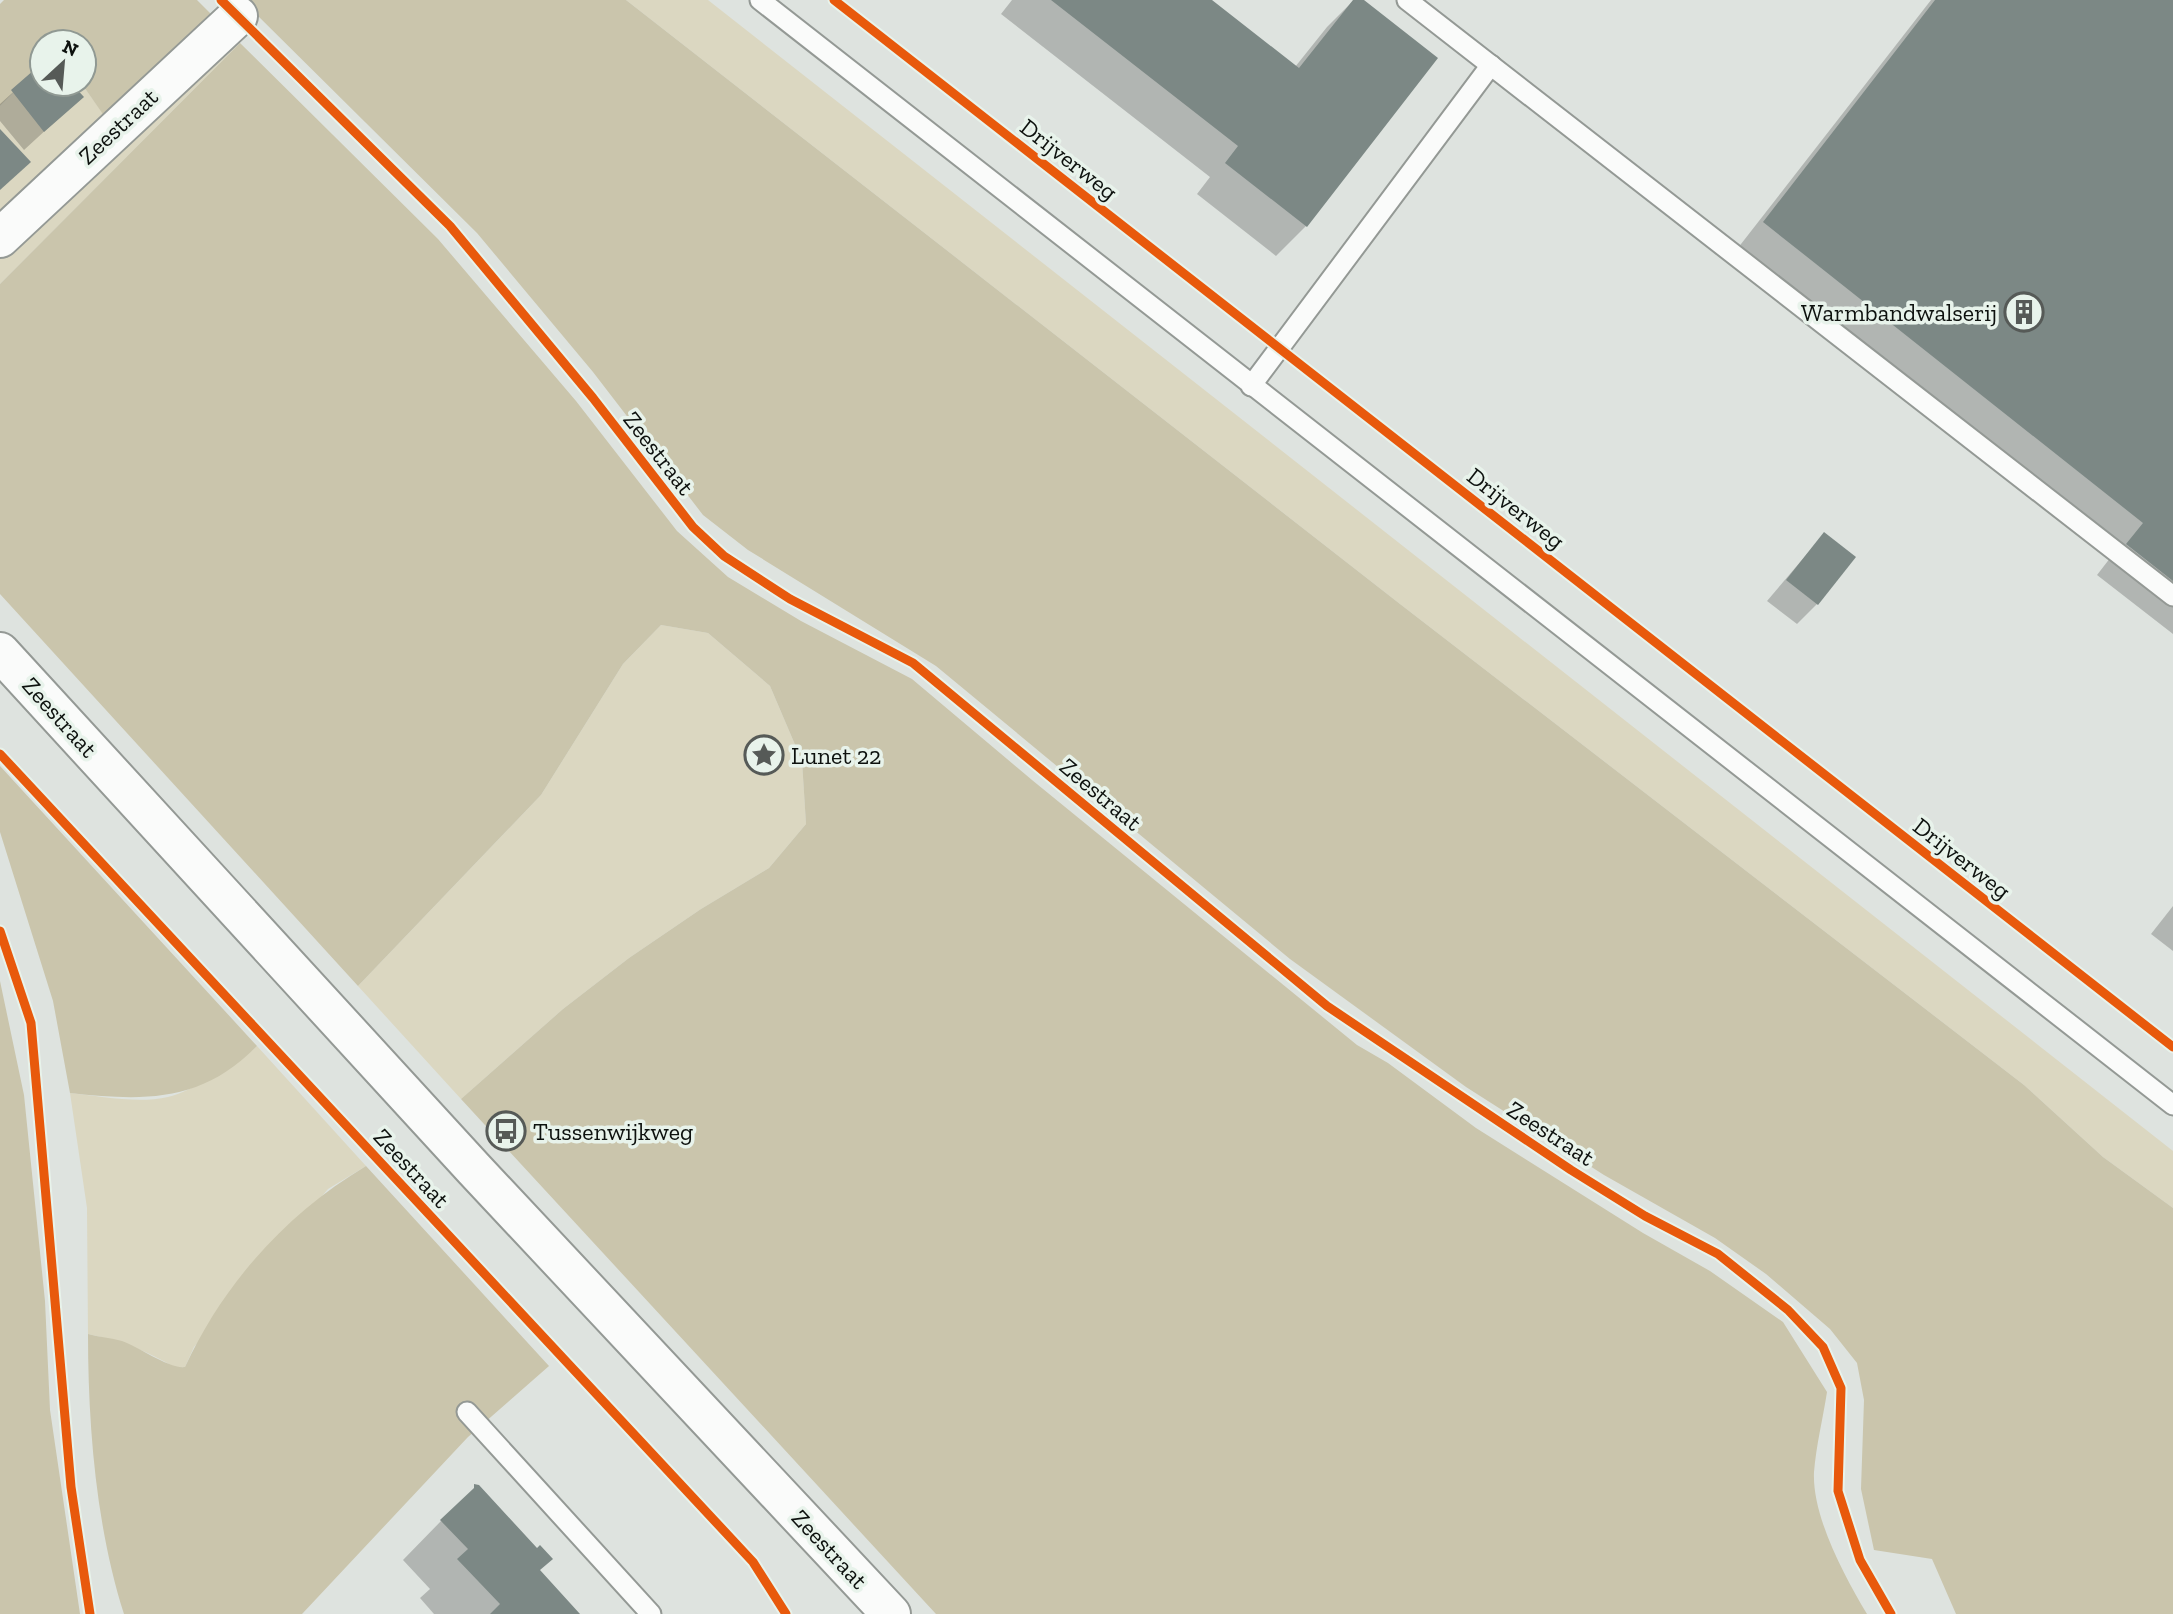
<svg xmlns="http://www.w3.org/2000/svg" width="2173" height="1614" font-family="'Zilla Slab',serif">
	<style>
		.green { fill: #dbd7c1 }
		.forest { fill: #cac5ac }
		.shadow { fill: #0003 }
		.building { fill: #7c8885 }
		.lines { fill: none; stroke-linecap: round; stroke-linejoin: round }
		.service-casing { stroke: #949995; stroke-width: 23 }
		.minor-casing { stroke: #949995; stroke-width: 42 }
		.secondary-casing { stroke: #949995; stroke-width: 42 }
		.service { stroke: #fafbfa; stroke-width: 19 }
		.minor { stroke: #fafbfa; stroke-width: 38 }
		.secondary { stroke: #fafbfa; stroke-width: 38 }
		.cycleway-casing { stroke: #e8f3eb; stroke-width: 13 }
		.cycleway { stroke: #e8590c; stroke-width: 9 }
		.labels { text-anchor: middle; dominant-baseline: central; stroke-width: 7; stroke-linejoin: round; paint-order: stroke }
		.street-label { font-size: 24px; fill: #0d110e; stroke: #e8f3eb }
		.poi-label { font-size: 24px; fill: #0d110e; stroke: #e8f3eb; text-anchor: start }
	</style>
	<rect width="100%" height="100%" fill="#dee3df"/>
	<g class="green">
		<polygon points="626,0 708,0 2173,1151 2173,1208 2103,1157 2024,1085 1400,604"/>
		<polygon points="211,14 240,43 0,284 0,106 42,64 42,84 82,84 107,119"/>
		<polygon points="661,625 708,633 770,686 802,761 806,824 769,868 701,909 629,958 563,1009 461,1099 358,986 541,795 623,664"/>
		<path d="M257 1046 366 1166 328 1189 194 1347 185 1367 176 1368C147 1351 121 1341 88 1334L87 1208 70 1093C100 1096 137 1104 168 1097 192 1091 240 1063 257 1046Z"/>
	</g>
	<g class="forest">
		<polygon points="4,0 197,0 211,14 107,120 82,84 84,42 42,42 42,64 0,106 0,4"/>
		<polygon points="242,0 626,0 1400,604 2024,1085 2103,1157 2173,1208 2173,1614 1956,1614 1932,1559 1874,1550 1861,1489 1864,1400 1857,1363 1830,1329 1766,1274 1715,1238 1604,1175 1466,1087 1290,959 936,666 748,550 703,515 593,372 477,233"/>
		<path d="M240 43 438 239 576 401 677 531 728 577 801 621 912 679 1032 780 1357 1045 1388 1063 1476 1128 1643 1233 1710 1271 1783 1322 1827 1392C1823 1418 1816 1446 1814 1472 1812 1517 1845 1577 1867 1614H936L461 1099 563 1009 629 958 701 909 769 868 806 824 802 761 770 686 708 633 661 625 623 664 541 795 358 986 0 594V284Z"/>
		<path d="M0 766 257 1046C201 1103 144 1101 70 1093L53 1001 0 832Z"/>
		<polygon points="0,981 24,1095 45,1301 50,1410 80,1614 0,1614"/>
		<path d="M366 1166 549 1366 468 1437 302 1614H124C96 1527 88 1425 88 1334 99 1337 111 1338 122 1341 139 1347 169 1369 185 1367 224 1283 286 1214 366 1166Z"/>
	</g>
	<g class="shadow">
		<polygon points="1012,0 1209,0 1295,67 1327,27 1354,0 1361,0 1306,226 1276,256 1197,194 1210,177 1001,14"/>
		<polygon points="1931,0 2173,0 2173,634 2097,575 2114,553 1734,253"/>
		<polygon points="42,66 42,84 68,84 61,116 24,150 0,121 0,104"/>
		<polygon points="1824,534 1817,604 1797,624 1767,601"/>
		<polygon points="2173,906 2173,951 2151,934"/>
		<polygon points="441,1521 538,1571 578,1614 434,1614 420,1598 430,1589 403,1560"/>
	</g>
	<g class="building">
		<polygon points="1051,0 1212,0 1299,68 1353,0 1364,0 1438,58 1307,227 1225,163 1238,146"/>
		<polygon points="1935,0 2173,0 2173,581 2126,544 2143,523 1763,222"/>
		<polygon points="42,63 42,84 72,84 84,97 44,132 11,90"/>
		<polygon points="0,129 31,162 0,190"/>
		<polygon points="1824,532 1856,557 1818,605 1786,580"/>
		<polygon points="474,1484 479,1485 537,1548 540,1545 553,1559 540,1570 580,1614 490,1614 500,1604 457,1559 468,1549 440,1520 474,1488"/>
	</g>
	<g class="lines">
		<g class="service-casing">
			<g id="service">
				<polyline points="760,0 2173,1105"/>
				<polyline points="1407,0 2173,596"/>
				<polyline points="1251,386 1491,65"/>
				<polyline points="467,1412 651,1614"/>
			</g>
		</g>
		<g class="minor-casing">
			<polyline id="minor" points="0,238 238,16"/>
		</g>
		<g class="secondary-casing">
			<polyline id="secondary" points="0,652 474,1169 891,1614"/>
		</g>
		<use href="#service" class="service"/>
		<use href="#minor" class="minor"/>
		<use href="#secondary" class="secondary"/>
		<g class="cycleway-casing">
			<g id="cycleway">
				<polyline points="221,0 450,226 593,398 693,527 724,556 790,599 913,663 1327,1006 1571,1170 1645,1216 1718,1254 1788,1310 1823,1347 1841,1388 1838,1491 1860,1560 1891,1614"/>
				<polyline points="834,0 2173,1047"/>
				<polyline points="0,754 753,1562 786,1614"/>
				<polyline points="0,931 31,1023 71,1487 90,1614"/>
			</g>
		</g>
		<use href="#cycleway" class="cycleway"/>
	</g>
	<defs>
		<g id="building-ring" transform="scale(2.0125)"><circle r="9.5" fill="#e8f3eb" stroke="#565a57" stroke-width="1.5"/><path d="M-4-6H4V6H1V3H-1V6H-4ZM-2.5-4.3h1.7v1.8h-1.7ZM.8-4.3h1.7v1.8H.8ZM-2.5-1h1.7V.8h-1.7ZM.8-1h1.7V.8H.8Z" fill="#565a57"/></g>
		<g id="sight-ring" transform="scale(2.0125)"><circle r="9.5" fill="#e8f3eb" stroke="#565a57" stroke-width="1.5"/><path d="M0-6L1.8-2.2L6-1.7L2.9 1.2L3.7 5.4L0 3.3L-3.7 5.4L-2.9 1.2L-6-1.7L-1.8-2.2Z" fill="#565a57"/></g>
		<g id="bus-ring" transform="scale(2.0125)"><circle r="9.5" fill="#e8f3eb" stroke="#565a57" stroke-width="1.5"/><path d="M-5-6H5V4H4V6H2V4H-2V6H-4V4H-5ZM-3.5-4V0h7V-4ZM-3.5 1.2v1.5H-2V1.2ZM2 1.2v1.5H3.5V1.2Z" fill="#565a57"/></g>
	</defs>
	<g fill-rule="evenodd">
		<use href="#building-ring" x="2024" y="312"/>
		<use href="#sight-ring" x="764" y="755"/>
		<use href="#bus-ring" x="506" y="1131"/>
	</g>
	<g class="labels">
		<g class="street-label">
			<text transform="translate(118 126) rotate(-43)">Zeestraat</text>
			<text transform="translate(1069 159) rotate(38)">Drijverweg</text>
			<text transform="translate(659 453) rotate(52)">Zeestraat</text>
			<text transform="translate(1516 508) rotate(38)">Drijverweg</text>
			<text transform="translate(60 717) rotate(48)">Zeestraat</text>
			<text transform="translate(1101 794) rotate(40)">Zeestraat</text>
			<text transform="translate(1962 858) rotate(38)">Drijverweg</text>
			<text transform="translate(1551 1133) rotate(33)">Zeestraat</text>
			<text transform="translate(412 1168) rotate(47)">Zeestraat</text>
			<text transform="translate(830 1549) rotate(47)">Zeestraat</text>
		</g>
		<g class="poi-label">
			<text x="1997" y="312" text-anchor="end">Warmbandwalserij</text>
			<text x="791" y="755">Lunet 22</text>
			<text x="533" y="1131">Tussenwijkweg</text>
		</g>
	</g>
	<g transform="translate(63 63) rotate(26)"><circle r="33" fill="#e8f3eb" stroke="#909993" stroke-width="2"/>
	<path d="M0-5L12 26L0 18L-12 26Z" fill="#565a57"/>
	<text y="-10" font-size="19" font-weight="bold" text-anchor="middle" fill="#0d110e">N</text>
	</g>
</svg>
